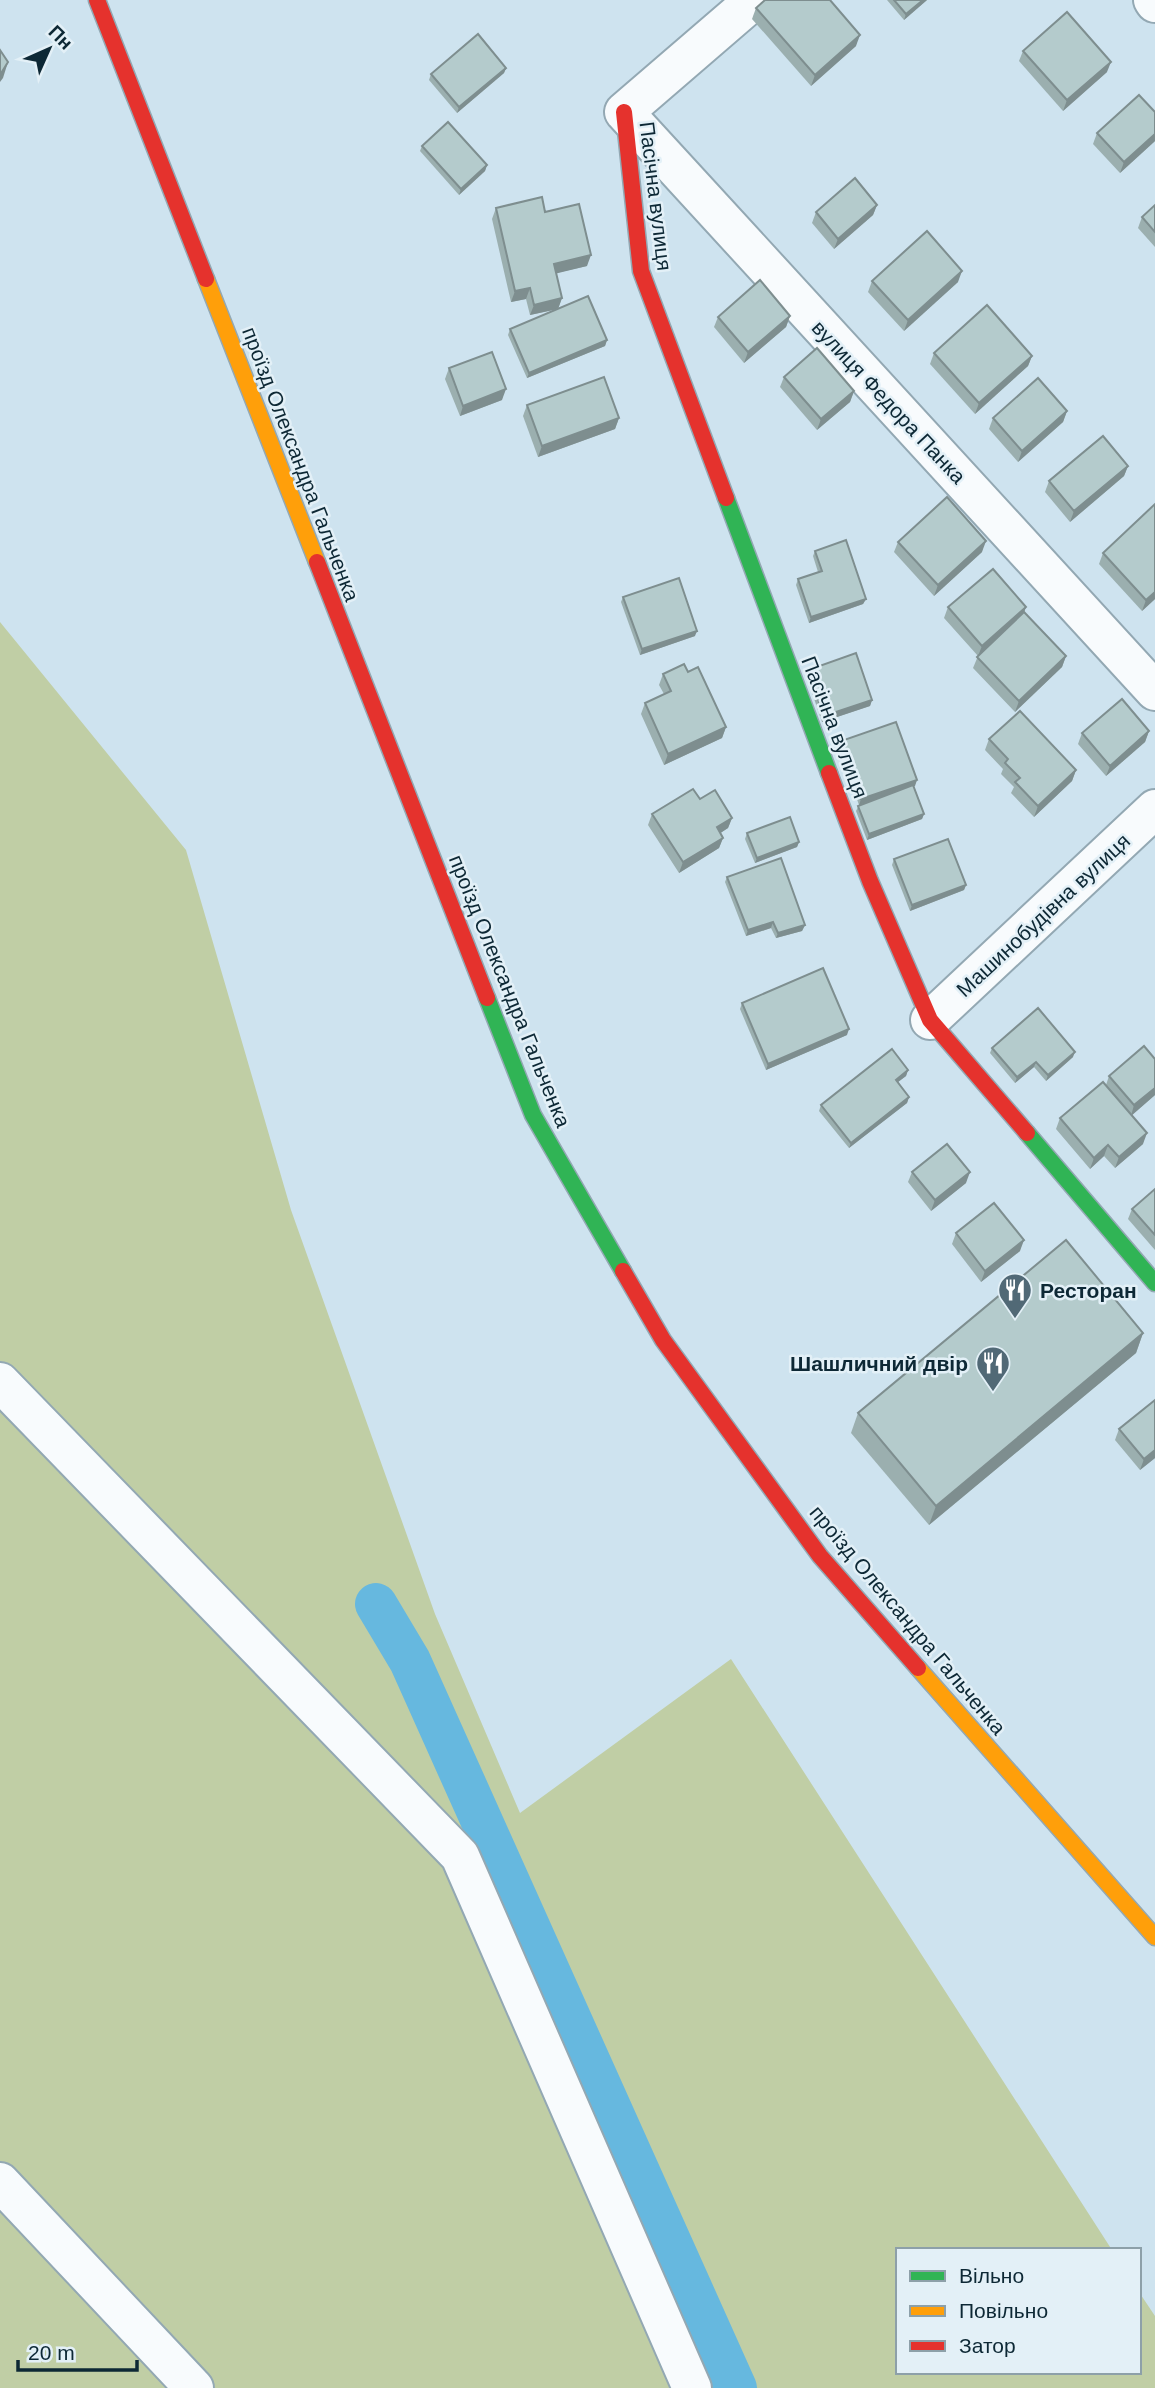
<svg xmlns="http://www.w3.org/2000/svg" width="1155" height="2388" font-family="Helvetica,sans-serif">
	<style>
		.green { fill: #c0cea5 }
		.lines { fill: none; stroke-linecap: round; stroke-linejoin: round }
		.canal { stroke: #66b8df; stroke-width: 42 }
		.street-casing { stroke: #93a8b3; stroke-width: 42 }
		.fast-casing { stroke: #93a8b3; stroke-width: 19 }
		.slow-casing { stroke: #93a8b3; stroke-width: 19 }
		.jam-casing { stroke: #93a8b3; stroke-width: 19 }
		.street { stroke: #f8fbfd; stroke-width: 38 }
		.fast { stroke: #30b455; stroke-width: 16 }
		.slow { stroke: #ff9f0a; stroke-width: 16 }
		.jam { stroke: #e5322d; stroke-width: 16 }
		.wall { fill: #9bafaf }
		.shaded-wall { fill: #7e8e8f }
		.building { fill: #b4cbcc; stroke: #7e8e8f; stroke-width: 2 }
		.labels { text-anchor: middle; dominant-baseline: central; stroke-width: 5; stroke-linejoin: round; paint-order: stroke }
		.street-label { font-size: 21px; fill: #0d2835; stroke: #e3f0f7 }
		.poi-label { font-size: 21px; font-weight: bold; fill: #0d2835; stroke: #e3f0f7; text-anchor: start }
	</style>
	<rect width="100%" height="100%" fill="#cee3ef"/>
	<polygon class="green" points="0,622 186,850 291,1210 435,1614 520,1813 731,1659 1112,2250 898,2250 898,2372 1139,2372 1139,2292 1155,2316 1155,2388 0,2388"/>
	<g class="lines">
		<polyline class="canal" points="376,1604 410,1661 736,2388"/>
		<g class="street-casing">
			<g id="street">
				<polyline points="754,0 624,112 1155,691"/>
				<polyline points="1153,0 1155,3"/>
				<polyline points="930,1020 1155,809"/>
				<polyline points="0,1382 460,1856 692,2388"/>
				<polyline points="0,2182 194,2388"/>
			</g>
		</g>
		<g class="fast-casing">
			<g id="fast">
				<polyline points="726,498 829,773"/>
				<polyline points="487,998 533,1115 623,1271"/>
				<polyline points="1027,1133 1155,1283"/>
			</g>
		</g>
		<g class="slow-casing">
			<g id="slow">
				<polyline points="206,279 317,562"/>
				<polyline points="918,1668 1155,1937"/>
			</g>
		</g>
		<g class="jam-casing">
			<g id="jam">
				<polyline points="97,0 206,279"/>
				<polyline points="624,112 641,271 726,498"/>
				<polyline points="317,562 487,998"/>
				<polyline points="829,773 870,881 930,1020 1027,1133"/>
				<polyline points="623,1271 663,1340 820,1556 918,1668"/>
			</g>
		</g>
		<use href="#street" class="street"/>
		<use href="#fast" class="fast"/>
		<use href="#slow" class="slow"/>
		<use href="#jam" class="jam"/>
	</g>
	<g class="wall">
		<polygon points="887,0 927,0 904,20"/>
		<polygon points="756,8 856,46 811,86 752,19"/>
		<polygon points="1023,51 1107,72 1063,111 1019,61"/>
		<polygon points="506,68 504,73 457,113 429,80 431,74"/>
		<polygon points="1155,112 1155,141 1120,173 1093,144 1097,133"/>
		<polygon points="422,146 487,165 485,171 459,195 420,151"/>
		<polygon points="877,205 873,215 834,249 812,223 816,212"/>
		<polygon points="1155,205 1155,247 1138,228 1142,217"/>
		<polygon points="496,208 545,212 587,266 556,273 562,298 558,309 607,340 605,346 527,378 508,335 510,329 557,309 530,315 526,299 511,302 492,219"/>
		<polygon points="872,281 958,282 904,331 868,292"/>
		<polygon points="790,316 786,327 744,363 714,327 718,317"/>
		<polygon points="934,353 1032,356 1028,366 975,414 930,364"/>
		<polygon points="449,368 502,400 460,416 445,379"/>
		<polygon points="784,377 854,391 850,402 817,430 780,387"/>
		<polygon points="527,405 619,418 615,429 538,457 523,416"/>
		<polygon points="1067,411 1063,422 1018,462 989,429 993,418"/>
		<polygon points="1128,466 1124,476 1070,522 1045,492 1049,481"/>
		<polygon points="898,542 982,552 934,596 894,552"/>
		<polygon points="815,551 866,599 863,604 809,623 796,585 798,579 818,572 813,556"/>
		<polygon points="1103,553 1155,599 1142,611 1099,564"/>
		<polygon points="623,597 695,636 640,655 621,602"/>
		<polygon points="948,607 1026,607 1024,612 1066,656 1062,667 1015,712 973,668 978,656 944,618"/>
		<polygon points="808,670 872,700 870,706 822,722 806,675"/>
		<polygon points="688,672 726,727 722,738 664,765 641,714 645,703 664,694 659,685 663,674"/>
		<polygon points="1149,731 1145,742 1106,776 1078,744 1082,733"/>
		<polygon points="989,739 1076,770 1072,781 1034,817 1011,793 1014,787 1001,774 1003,769 985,750"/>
		<polygon points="841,741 917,780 914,786 924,814 922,819 867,840 856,811 859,805 839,747"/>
		<polygon points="700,799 732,818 728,828 720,833 723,838 719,848 679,873 648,825 652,814"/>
		<polygon points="747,833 799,842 797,847 755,863 745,839"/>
		<polygon points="894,859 966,885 964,890 910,911 892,865"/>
		<polygon points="727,877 805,925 802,931 776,938 771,928 746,936 725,882"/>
		<polygon points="742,1003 847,1035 766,1070 740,1009"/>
		<polygon points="992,1048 1073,1057 1046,1081 1034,1067 1015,1083 990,1053"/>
		<polygon points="1155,1059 1155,1095 1132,1115 1143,1144 1115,1168 1104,1156 1090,1169 1056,1129 1060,1118 1106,1085 1109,1076"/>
		<polygon points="908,1070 906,1076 898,1082 909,1097 907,1103 849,1148 819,1111 821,1105"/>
		<polygon points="912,1172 966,1183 931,1211 908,1182"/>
		<polygon points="1155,1189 1155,1250 1128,1219 1132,1209"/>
		<polygon points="956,1233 1020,1251 981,1282 952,1244"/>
		<polygon points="1143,1333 1136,1353 929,1525 851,1433 858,1413"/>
		<polygon points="1155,1400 1155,1458 1140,1470 1115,1440 1119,1429"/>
	</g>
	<g class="shaded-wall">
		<polygon points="923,0 927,0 904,20 906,14"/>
		<polygon points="860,35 856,46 811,86 815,75"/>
		<polygon points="8,62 3,78 0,82 0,75"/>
		<polygon points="1111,62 1107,72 1063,111 1067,100"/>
		<polygon points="506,68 504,73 457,113 459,107"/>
		<polygon points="1155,134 1155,141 1120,173 1124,162"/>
		<polygon points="487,165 485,171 459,195 461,189"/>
		<polygon points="877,205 873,215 834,249 838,239"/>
		<polygon points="591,255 587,266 550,275 554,264"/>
		<polygon points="962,271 958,282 904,331 908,320"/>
		<polygon points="530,288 526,299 511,302 515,291"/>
		<polygon points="562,298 558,309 530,315 534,305"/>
		<polygon points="790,316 786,327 744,363 748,352"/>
		<polygon points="607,340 605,346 527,378 529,373"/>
		<polygon points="1032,356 1028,366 975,414 979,403"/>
		<polygon points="506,389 502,400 460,416 463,406"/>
		<polygon points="854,391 850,402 817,430 821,419"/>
		<polygon points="1067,411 1063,422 1018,462 1022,451"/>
		<polygon points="619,418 615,429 538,457 542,446"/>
		<polygon points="1128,466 1124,476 1070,522 1074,511"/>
		<polygon points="986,541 982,552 934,596 938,585"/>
		<polygon points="1155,592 1155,599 1142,611 1146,600"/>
		<polygon points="866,599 863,604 809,623 811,617"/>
		<polygon points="1026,607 1022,618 978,656 982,646"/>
		<polygon points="697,631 695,636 640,655 642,649"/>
		<polygon points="1066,656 1062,667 1015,712 1019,701"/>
		<polygon points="872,700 870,706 822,722 824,716"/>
		<polygon points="726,727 722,738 664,765 668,754"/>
		<polygon points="1149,731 1145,742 1106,776 1110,766"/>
		<polygon points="1076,770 1072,781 1034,817 1038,806"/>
		<polygon points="917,780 915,786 859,805 861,799"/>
		<polygon points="924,814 922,819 867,840 869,834"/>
		<polygon points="732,818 728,828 713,838 717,827"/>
		<polygon points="723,838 719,848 679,873 683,862"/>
		<polygon points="799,842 797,847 755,863 757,858"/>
		<polygon points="966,885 964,890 910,911 912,905"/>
		<polygon points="773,922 771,928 746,936 748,930"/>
		<polygon points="805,925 802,931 776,938 778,933"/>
		<polygon points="849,1029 847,1035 766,1070 768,1064"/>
		<polygon points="1075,1052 1073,1057 1046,1081 1048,1075"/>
		<polygon points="1036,1062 1034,1067 1015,1083 1017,1077"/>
		<polygon points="908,1070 906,1076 894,1085 896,1080"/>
		<polygon points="1155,1088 1155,1095 1131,1116 1134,1105"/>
		<polygon points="909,1097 907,1103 849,1148 851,1143"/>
		<polygon points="1147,1133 1143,1144 1115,1168 1119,1157"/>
		<polygon points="1108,1145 1104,1156 1090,1169 1094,1158"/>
		<polygon points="970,1172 966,1183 931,1211 935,1200"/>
		<polygon points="1024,1240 1020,1251 981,1282 985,1271"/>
		<polygon points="1143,1333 1136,1353 929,1525 936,1506"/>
		<polygon points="1155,1450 1155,1458 1140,1470 1144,1459"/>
	</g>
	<g class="building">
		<polygon points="765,0 830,0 860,35 815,75 756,8"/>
		<polygon points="894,0 923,0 906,14"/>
		<polygon points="1067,12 1111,62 1067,100 1023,51"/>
		<polygon points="478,34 506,68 459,107 431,74"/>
		<polygon points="0,50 8,62 0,75"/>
		<polygon points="1139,95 1155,112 1155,134 1124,162 1097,133"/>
		<polygon points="448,122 487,165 461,189 422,146"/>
		<polygon points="855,178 877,205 838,239 816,212"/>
		<polygon points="542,197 545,212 579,204 591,255 554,264 562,298 534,305 530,288 515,291 496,208"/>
		<polygon points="1155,205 1155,232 1142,217"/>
		<polygon points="927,231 962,271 908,320 872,281"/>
		<polygon points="760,280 790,316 748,352 718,317"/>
		<polygon points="588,296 607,340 529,373 510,329"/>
		<polygon points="987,305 1032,356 979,403 934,353"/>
		<polygon points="817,348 854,391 821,419 784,377"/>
		<polygon points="492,352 506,389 463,406 449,368"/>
		<polygon points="604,377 619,418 542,446 527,405"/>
		<polygon points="1038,378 1067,411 1022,451 993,418"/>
		<polygon points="1103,436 1128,466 1074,511 1049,481"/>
		<polygon points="947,497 986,541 938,585 898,542"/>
		<polygon points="1155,504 1155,592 1146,600 1103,553"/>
		<polygon points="846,540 866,599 811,617 798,579 822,571 815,551"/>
		<polygon points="993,569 1026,607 982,646 948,607"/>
		<polygon points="679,578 697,631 642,649 623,597"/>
		<polygon points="1024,612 1066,656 1019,701 977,657"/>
		<polygon points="856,653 872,700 824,716 808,670"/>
		<polygon points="684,664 688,672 698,667 726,727 668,754 645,703 671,691 663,674"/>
		<polygon points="1122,699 1149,731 1110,766 1082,733"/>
		<polygon points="1020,711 1076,770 1038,806 1015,782 1020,778 1005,763 1008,759 989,739"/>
		<polygon points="896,722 917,780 861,799 841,741"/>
		<polygon points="913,785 924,814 869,834 858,806"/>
		<polygon points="693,789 700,799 715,790 732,818 717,827 723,838 683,862 652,814"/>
		<polygon points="790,817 799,842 757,858 747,833"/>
		<polygon points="948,839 966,885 912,905 894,859"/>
		<polygon points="781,858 805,925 778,933 773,922 748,930 727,877"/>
		<polygon points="823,968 849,1029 768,1064 742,1003"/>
		<polygon points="1038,1008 1075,1052 1048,1075 1036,1062 1017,1077 992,1048"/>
		<polygon points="1144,1046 1155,1059 1155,1088 1134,1105 1109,1076"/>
		<polygon points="892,1049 908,1070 896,1080 909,1097 851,1143 821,1105"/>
		<polygon points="1103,1082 1147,1133 1119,1157 1108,1145 1094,1158 1060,1118"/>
		<polygon points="947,1144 970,1172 935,1200 912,1172"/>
		<polygon points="1155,1189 1155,1235 1132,1209"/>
		<polygon points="994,1203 1024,1240 985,1271 956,1233"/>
		<polygon points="1066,1240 1143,1333 936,1506 858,1413"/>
		<polygon points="1155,1400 1155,1450 1144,1459 1119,1429"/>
	</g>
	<defs>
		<g id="restaurant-pin" transform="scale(1.75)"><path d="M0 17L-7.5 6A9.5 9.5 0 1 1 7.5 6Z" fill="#516976" stroke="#e3f0f7"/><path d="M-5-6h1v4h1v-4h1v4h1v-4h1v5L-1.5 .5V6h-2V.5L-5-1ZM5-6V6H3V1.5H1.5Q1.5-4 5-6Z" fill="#fff"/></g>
	</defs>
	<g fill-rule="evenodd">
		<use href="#restaurant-pin" x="1015" y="1290"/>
		<use href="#restaurant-pin" x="993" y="1363"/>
	</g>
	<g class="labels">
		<g class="street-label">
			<text transform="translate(656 196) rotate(83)">Пасічна вулиця</text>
			<text transform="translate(889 402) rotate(47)">вулиця Федора Панка</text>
			<text transform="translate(301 464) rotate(69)">проїзд Олександра Гальченка</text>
			<text transform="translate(835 727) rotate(69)">Пасічна вулиця</text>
			<text transform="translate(1043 915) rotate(-43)">Машинобудівна вулиця</text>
			<text transform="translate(510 991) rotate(68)">проїзд Олександра Гальченка</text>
			<text transform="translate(908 1620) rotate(50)">проїзд Олександра Гальченка</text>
		</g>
		<g class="poi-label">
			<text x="1040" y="1290">Ресторан</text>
			<text x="968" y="1363" text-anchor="end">Шашличний двір</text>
		</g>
	</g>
	<rect x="896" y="2248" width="245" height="126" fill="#e3f0f7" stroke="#8da0a9" stroke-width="2"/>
	<rect x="910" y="2271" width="35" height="10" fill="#30b455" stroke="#8da0a9" stroke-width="2"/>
	<text x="959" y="2283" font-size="21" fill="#0d2835">Вільно</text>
	<rect x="910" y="2306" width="35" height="10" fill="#ff9f0a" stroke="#8da0a9" stroke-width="2"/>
	<text x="959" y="2318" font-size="21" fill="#0d2835">Повільно</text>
	<rect x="910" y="2341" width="35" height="10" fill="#e5322d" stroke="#8da0a9" stroke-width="2"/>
	<text x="959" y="2353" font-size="21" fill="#0d2835">Затор</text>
	<g transform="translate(49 49) rotate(45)" stroke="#e3f0f7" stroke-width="5" paint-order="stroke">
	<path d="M0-5L12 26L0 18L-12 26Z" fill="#0d2835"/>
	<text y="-10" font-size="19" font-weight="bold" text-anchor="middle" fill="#0d2835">Пн</text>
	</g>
	<path d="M18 2360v10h119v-10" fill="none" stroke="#0d2835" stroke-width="3.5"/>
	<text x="28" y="2360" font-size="21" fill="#0d2835" stroke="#e3f0f7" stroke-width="5" paint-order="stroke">20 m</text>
</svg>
